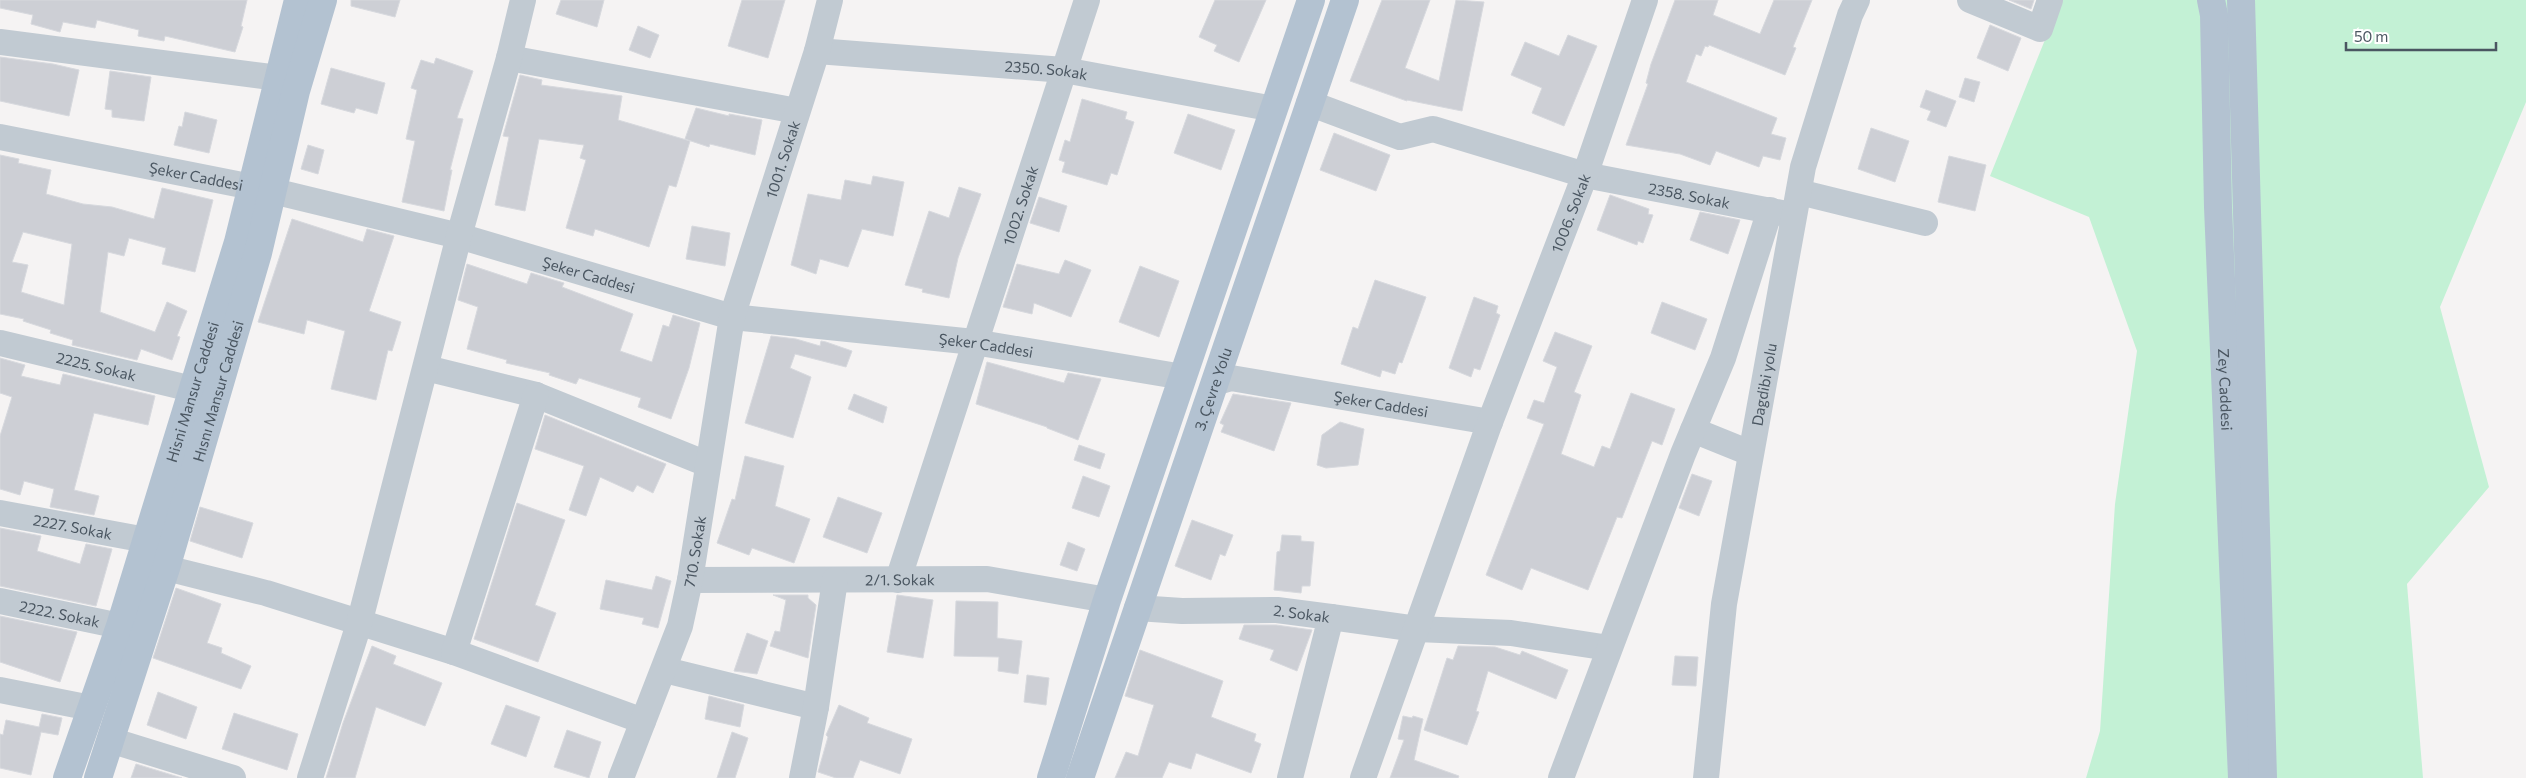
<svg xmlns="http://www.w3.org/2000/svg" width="2526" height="778" font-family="Commissioner,sans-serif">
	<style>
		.green { fill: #c3f1d5 }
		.building { fill: #cdcfd5; stroke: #d7d9de; fill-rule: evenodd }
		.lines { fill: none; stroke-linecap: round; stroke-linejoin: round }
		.minor { stroke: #c1cad2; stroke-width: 26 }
		.major { stroke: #b3c2d1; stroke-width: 28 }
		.labels { text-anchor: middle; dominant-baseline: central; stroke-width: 4.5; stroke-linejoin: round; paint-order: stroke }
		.street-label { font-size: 15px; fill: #4a5661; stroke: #fff }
	</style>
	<rect width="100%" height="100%" fill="#f5f3f3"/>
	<polygon class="green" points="2061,0 2526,0 2526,102 2440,307 2489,487 2407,584 2423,778 2086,778 2100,731 2115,504 2137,351 2089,217 1990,176"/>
	<g class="building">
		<polygon points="0,0 247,0 241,26 243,27 235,52 165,36 164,41 138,36 139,30 97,20 95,28 63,22 60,32 31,24 33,15 0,8"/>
		<polygon points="351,0 400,0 395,17 351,6"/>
		<polygon points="561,0 604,0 597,27 556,14"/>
		<polygon points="742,0 785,0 768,58 728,46"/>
		<polygon points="1215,0 1266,0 1239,62 1214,51 1217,45 1199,37"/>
		<polygon points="1382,0 1430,0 1405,68 1439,81 1456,0 1484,2 1462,111 1407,100 1407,101 1350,81"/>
		<polygon points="1675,0 1718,0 1713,15 1760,34 1774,0 1812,0 1793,47 1796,48 1785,75 1709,45 1708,47 1705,46 1701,56 1696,54 1686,82 1777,118 1771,134 1786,138 1780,160 1763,156 1759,167 1716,151 1710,165 1680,154 1626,145 1648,84 1646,83 1651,64"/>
		<polygon points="2009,0 2034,0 2031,9"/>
		<polygon points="1990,25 2021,38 2008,71 1977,58"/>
		<polygon points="638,26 659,35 650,58 629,50"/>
		<polygon points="1568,35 1597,46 1564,126 1532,113 1542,88 1511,75 1525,42 1559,56"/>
		<polygon points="0,57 53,64 79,70 69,116 0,101"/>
		<polygon points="436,58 473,71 457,118 463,119 450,170 452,170 444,211 402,202 415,141 406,139 417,90 411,88 421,60 434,64"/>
		<polygon points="331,68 385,83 377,114 356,108 354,113 321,104"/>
		<polygon points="110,71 151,77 144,121 112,117 112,110 105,109"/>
		<polygon points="520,75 542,80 541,85 622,96 618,120 690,141 676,187 669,185 649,247 595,229 593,236 566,228 586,160 580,158 584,145 539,139 525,211 495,205 509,137 503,136"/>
		<polygon points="1965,78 1980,82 1974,102 1959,97"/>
		<polygon points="1926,90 1956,101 1946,127 1927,120 1931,111 1920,107"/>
		<polygon points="1082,99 1127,112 1125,119 1134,122 1117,175 1111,173 1107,185 1062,172 1065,162 1059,160 1065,140 1070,142"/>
		<polygon points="696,108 729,116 729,114 762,120 755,155 710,144 709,147 685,139"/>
		<polygon points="185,112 217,120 209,153 174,145 179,126 182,127"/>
		<polygon points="1188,114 1235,130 1221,170 1174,153"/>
		<polygon points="1871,128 1909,141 1895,182 1858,169"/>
		<polygon points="1334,133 1390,155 1376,191 1320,170"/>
		<polygon points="308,145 324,150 318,174 301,169"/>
		<path d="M0 155 19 159 18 163 51 170 46 194 83 204 112 207 154 219 162 188 213 200 195 272 162 264 166 248 129 238 124 256 108 252 100 312 155 332 167 302 187 311 177 336 180 337 172 360 141 349 137 360 72 345 73 340 50 333 51 330 23 321 24 319 0 314ZM23 232 72 244 64 305 21 292 28 265 12 262Z"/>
		<polygon points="1949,156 1986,165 1975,211 1938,202"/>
		<polygon points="873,176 904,182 893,236 862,229 848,267 820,259 816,274 791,265 808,194 841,200 845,180 871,185"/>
		<polygon points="959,187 981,194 958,258 949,298 922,292 923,289 905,285 929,211 949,218"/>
		<polygon points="1610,195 1649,209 1648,214 1653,215 1643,243 1638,241 1637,245 1597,230"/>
		<polygon points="1039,197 1067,206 1059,232 1030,223"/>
		<polygon points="1700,212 1740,220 1728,254 1690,240"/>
		<polygon points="292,219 363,242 367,229 394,236 369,311 401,322 392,351 388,350 376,400 331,389 345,331 307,320 304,334 258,322"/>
		<polygon points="692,226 730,233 725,266 686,259"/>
		<polygon points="1065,260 1091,270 1071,317 1034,303 1032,314 1003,307 1017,264 1059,274"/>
		<polygon points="467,264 527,284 531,273 564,283 562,287 633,314 620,351 652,362 663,325 669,327 673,315 700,323 689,368 671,419 638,407 641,398 579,378 576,384 549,375 550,373 506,363 507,360 467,349 478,307 458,300"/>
		<polygon points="1140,266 1179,281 1159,337 1119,322"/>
		<polygon points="1375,280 1426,297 1402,363 1399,362 1395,374 1382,370 1380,377 1341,364 1353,327 1358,329"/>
		<polygon points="1474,297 1498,306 1496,313 1500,315 1480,370 1474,368 1471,377 1449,368"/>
		<polygon points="1662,302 1707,319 1695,350 1651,333"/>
		<polygon points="1555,332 1592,346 1574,392 1581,395 1561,454 1594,467 1602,446 1610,449 1631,393 1675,409 1662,445 1652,441 1622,518 1617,517 1588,590 1531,568 1522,590 1486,575 1544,424 1527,418 1534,400 1544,403 1557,367 1543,361"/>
		<polygon points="771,336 796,339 820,346 821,341 826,342 852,351 846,367 795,354 790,368 811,377 793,438 745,423"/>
		<polygon points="0,358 25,365 21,376 60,385 63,374 155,396 148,425 94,413 74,490 99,496 94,515 50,507 54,489 24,481 20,495 0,489 0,436 12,397 0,393"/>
		<polygon points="987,362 1064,383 1068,373 1101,379 1078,440 1047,428 1047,427 976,404"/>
		<polygon points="854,394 887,407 883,423 848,409"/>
		<polygon points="1233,394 1291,403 1274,451 1221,432 1224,425 1220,423"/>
		<polygon points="545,415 666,464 653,493 637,485 633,492 600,477 586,516 569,510 584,466 535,449"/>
		<polygon points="1340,422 1364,429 1358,465 1326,468 1317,465 1322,435"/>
		<polygon points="1079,445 1105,454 1100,469 1074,460"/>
		<polygon points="745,456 784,466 775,506 810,519 794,563 752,548 749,555 717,543 732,499 735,500"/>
		<polygon points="1692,474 1712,481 1699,516 1679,508"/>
		<polygon points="1083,476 1110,486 1099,517 1072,508"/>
		<polygon points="838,497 882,513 867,553 823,537"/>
		<polygon points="517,503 565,520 535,605 556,613 538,662 474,639"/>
		<polygon points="200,507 253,523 242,558 190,541"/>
		<polygon points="1192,520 1233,535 1225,556 1220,554 1211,580 1175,566"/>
		<polygon points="0,528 41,536 37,551 80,564 86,544 112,549 96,606 0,586"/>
		<polygon points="1282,535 1301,536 1301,541 1314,542 1310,586 1302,586 1301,593 1274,590 1277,552 1280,551"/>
		<polygon points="1068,542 1085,549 1077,571 1060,565"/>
		<polygon points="656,576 671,581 658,628 642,624 644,618 600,609 606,580 652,590"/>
		<polygon points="176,588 221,604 207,643 222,648 221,653 251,666 241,689 153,658"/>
		<polygon points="773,595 808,595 808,598 816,605 808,658 770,646 775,631 780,632 786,600"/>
		<polygon points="897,595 933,600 923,658 887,652"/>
		<polygon points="956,601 998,602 997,638 1022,641 1018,674 998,671 999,657 954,656"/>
		<polygon points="0,616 77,632 60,682 0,662"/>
		<polygon points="1244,625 1276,625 1312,630 1297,671 1270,660 1274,650 1239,639"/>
		<polygon points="747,633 768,641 757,674 734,671"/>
		<polygon points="372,646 396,656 393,664 442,683 425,726 376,707 355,778 326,778 343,723"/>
		<polygon points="1458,646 1495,647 1520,655 1522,651 1568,670 1556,699 1488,671 1476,711 1479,712 1467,745 1424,730 1447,658 1453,660"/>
		<polygon points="1140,650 1223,681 1211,717 1256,734 1254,741 1261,744 1251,773 1196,753 1191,769 1169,762 1162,778 1115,778 1126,752 1138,756 1154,705 1125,696"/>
		<polygon points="1675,656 1698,657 1696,686 1672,685"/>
		<polygon points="1027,675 1049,678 1046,705 1024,702"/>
		<polygon points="158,692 197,707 186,739 147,725"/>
		<polygon points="709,696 744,705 740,727 705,719"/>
		<polygon points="506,705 540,717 526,757 491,744"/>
		<polygon points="839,705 869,718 867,723 912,739 900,774 860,760 853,778 836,778 818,772 828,737 826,735"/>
		<polygon points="234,713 298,734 287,770 222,749"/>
		<polygon points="42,714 62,718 58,735 41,732 31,775 0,768 0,734 3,735 6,720 39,727"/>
		<polygon points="1403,716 1412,718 1413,716 1423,719 1414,760 1459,776 1458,778 1390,778 1404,740 1398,739"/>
		<polygon points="567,730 601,742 589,778 554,767"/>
		<polygon points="732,732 748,738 735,778 717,778"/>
		<polygon points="136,764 182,778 131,778"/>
	</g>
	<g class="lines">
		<g class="minor">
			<polyline points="1970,0 2040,29 2050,0"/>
			<polyline points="0,42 279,78"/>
			<path id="s1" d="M817 51 1064 70 1274 109"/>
			<polyline points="509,58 797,111"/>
			<path id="s2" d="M1309 103 1400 137 1433 129 1585 175 1787 214"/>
			<path id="s3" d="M0 137 273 191 459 236 732 317 974 342 1183 377"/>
			<polyline points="1799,192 1925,223"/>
			<path id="s4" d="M0 343 192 389"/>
			<polyline points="426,368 536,395 707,464"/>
			<path id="s5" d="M1214 383 1231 378 1490 422"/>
			<polyline points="1693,430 1750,453"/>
			<path id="s6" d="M0 513 146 540"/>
			<polyline points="166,568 266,593 454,652 643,721"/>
			<path id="s7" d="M690 580 987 579 1107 600"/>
			<path id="s8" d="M898 580 1087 0"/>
			<path id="s9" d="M0 601 120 626"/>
			<path id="s10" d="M1137 608 1182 611 1277 610 1331 617 1290 778"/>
			<polyline points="1331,617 1417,629 1511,633 1609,648"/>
			<polyline points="454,652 536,395"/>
			<polyline points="665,670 816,707"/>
			<polyline points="0,690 91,708"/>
			<polyline points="110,740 233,778"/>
			<polyline points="310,778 359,624 459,236 509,58 523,0"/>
			<path id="s11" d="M621 778 680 626 690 580 732 317 817 51 830 0"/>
			<polyline points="802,778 816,707 835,580"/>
			<path id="s12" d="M1363 778 1490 422 1585 175 1645 0"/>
			<polyline points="1561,778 1683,454 1723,358 1770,210"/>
			<path id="s13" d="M1706 778 1724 604 1803 167 1850 15 1857 0"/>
		</g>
		<g class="major">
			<path id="s14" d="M2211 0 2214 15 2218 207 2242 778"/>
			<polyline points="2241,0 2263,778"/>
			<path id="s15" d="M67 778 120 626 238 242 298 0"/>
			<path id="s16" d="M98 778 166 568 258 253 296 91 323 0"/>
			<polyline points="1051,778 1107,600 1311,0"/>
			<path id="s17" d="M1080 778 1345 0"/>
		</g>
	</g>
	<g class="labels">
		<g class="street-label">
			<text stroke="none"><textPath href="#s1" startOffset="230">2350. Sokak</textPath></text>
			<text stroke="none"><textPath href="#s11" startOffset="642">1001. Sokak</textPath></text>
			<text stroke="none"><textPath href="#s3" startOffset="200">Şeker Caddesi</textPath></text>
			<text stroke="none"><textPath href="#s2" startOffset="396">2358. Sokak</textPath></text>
			<text stroke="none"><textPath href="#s8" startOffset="394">1002. Sokak</textPath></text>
			<text stroke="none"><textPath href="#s12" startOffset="602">1006. Sokak</textPath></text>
			<text stroke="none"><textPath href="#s3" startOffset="605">Şeker Caddesi</textPath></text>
			<text stroke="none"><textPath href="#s3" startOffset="1010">Şeker Caddesi</textPath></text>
			<text stroke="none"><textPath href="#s4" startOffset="99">2225. Sokak</textPath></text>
			<text stroke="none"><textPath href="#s13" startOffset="398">Dagdibi yolu</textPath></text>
			<text stroke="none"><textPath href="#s17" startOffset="411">3. Çevre Yolu</textPath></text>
			<text stroke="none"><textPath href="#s14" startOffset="390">Zey Caddesi</textPath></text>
			<text stroke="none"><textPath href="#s16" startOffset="405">Hısnı Mansur Caddesi</textPath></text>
			<text stroke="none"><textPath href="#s15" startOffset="406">Hisni Mansur Caddesi</textPath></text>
			<text stroke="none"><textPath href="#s5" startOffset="170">Şeker Caddesi</textPath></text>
			<text stroke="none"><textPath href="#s6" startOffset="74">2227. Sokak</textPath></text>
			<text stroke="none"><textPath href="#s11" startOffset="239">710. Sokak</textPath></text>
			<text stroke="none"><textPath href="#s7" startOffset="210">2/1. Sokak</textPath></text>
			<text stroke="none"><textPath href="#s9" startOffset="61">2222. Sokak</textPath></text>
			<text stroke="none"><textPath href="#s10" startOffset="165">2. Sokak</textPath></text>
		</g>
	</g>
	<path d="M2346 42v8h150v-8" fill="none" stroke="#4a5661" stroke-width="2.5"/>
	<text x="2354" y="42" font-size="15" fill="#4a5661" stroke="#ffffff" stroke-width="4" paint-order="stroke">50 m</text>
</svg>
